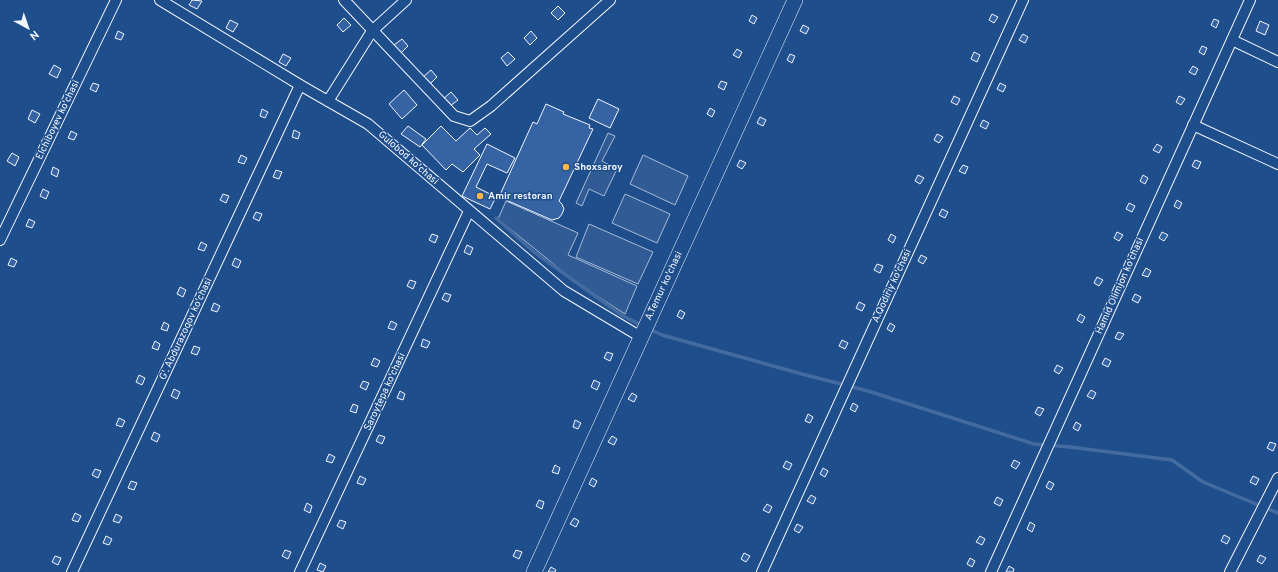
<svg xmlns="http://www.w3.org/2000/svg" width="1278" height="572" font-family="Overpass,sans-serif">
	<style>
		.built { fill: #305b95; stroke: #a8bbd7 }
		.lines { fill: none; stroke-linecap: round; stroke-linejoin: round }
		.stream { stroke: #446ba0; stroke-width: 3.5 }
		.building { fill: #3563a3; stroke: #f2f6ff }
		.street-casing { stroke: #f2f6ff; stroke-width: 12 }
		.secondary-casing { stroke: #f2f6ff; stroke-width: 16 }
		.street { stroke: #1f4e8c; stroke-width: 10 }
		.secondary { stroke: #1f4e8c; stroke-width: 15 }
		.poi-dot { fill: #ffb74d; stroke: #1f4e8c; stroke-width: 1.5 }
		.labels { text-anchor: middle; dominant-baseline: central; stroke-width: 3; stroke-linejoin: round; paint-order: stroke }
		.street-label { font-size: 10px; fill: #f2f6ff; stroke: #1f4e8c }
		.poi-label { font-size: 10px; font-weight: bold; fill: #f2f6ff; stroke: #1f4e8c; text-anchor: start }
	</style>
	<rect width="100%" height="100%" fill="#1f4e8c"/>
	<g class="built">
		<polygon points="608,133 615,136 602,161 617,169 604,196 589,189 582,206 576,203"/>
		<polygon points="643,155 688,176 675,205 630,184"/>
		<polygon points="625,194 670,214 657,243 612,223"/>
		<polygon points="506,201 578,233 568,255 637,286 625,314 577,283 498,219"/>
		<polygon points="589,224 653,252 638,284 576,257"/>
	</g>
	<g class="lines">
		<g class="stream">
			<polyline points="496,218 534,252 623,316 643,326"/>
			<polyline points="649,329 662,335 802,374 868,391 1034,444 1070,447 1172,460 1203,482 1278,513"/>
		</g>
	</g>
	<g class="building">
		<polygon points="192,0 202,1 197,9 189,5"/>
		<polygon points="558,6 565,13 558,20 551,13"/>
		<polygon points="992,14 998,17 994,23 989,20"/>
		<polygon points="752,15 757,18 754,24 749,21"/>
		<polygon points="344,18 351,25 343,32 337,25"/>
		<polygon points="1214,19 1219,21 1216,28 1211,25"/>
		<polygon points="230,20 238,24 233,32 226,28"/>
		<polygon points="1260,21 1269,25 1265,35 1256,31"/>
		<polygon points="803,25 809,28 806,34 800,31"/>
		<polygon points="118,31 124,34 121,40 115,38"/>
		<polygon points="531,31 537,38 530,45 524,38"/>
		<polygon points="1023,34 1028,37 1025,43 1019,40"/>
		<polygon points="402,39 408,46 401,53 394,45"/>
		<polygon points="1202,46 1207,48 1204,55 1199,52"/>
		<polygon points="737,49 742,52 739,58 733,55"/>
		<polygon points="508,52 515,59 507,66 501,58"/>
		<polygon points="974,52 980,55 977,62 971,59"/>
		<polygon points="283,54 291,58 286,66 279,62"/>
		<polygon points="790,54 795,56 792,63 787,60"/>
		<polygon points="54,65 61,69 57,78 49,74"/>
		<polygon points="1193,66 1198,69 1195,75 1189,72"/>
		<polygon points="431,70 437,77 430,84 423,77"/>
		<polygon points="721,81 727,83 724,90 718,87"/>
		<polygon points="93,83 99,85 96,92 90,89"/>
		<polygon points="1000,83 1006,86 1003,92 997,89"/>
		<polygon points="404,90 417,105 402,119 389,104"/>
		<polygon points="451,92 458,100 450,106 443,99"/>
		<polygon points="954,96 960,99 957,105 951,102"/>
		<polygon points="1179,96 1185,99 1181,105 1176,102"/>
		<polygon points="598,99 619,109 610,128 589,118"/>
		<polygon points="546,104 564,112 563,114 590,125 589,128 593,129 559,201 562,204 564,209 562,214 559,218 552,220 499,197 533,122 537,124"/>
		<polygon points="710,108 715,111 712,117 707,114"/>
		<polygon points="262,109 268,112 265,118 260,116"/>
		<polygon points="32,110 40,114 35,123 28,119"/>
		<polygon points="760,117 766,120 763,126 757,123"/>
		<polygon points="983,120 989,123 986,129 980,126"/>
		<polygon points="408,126 426,139 420,147 401,134"/>
		<polygon points="441,126 456,141 470,128 477,135 485,128 491,134 474,149 480,155 463,172 452,164 446,170 422,145"/>
		<polygon points="294,130 300,133 298,139 292,137"/>
		<polygon points="71,131 77,134 74,140 68,138"/>
		<polygon points="937,134 943,137 939,143 934,140"/>
		<polygon points="487,144 515,158 507,173 487,164 476,187 496,197 490,209 462,196"/>
		<polygon points="1157,144 1162,147 1159,153 1153,150"/>
		<polygon points="12,153 19,157 15,166 7,161"/>
		<polygon points="241,155 247,158 244,164 238,162"/>
		<polygon points="740,160 746,163 742,169 737,166"/>
		<polygon points="1195,160 1201,162 1198,169 1192,166"/>
		<polygon points="963,165 968,167 965,174 959,171"/>
		<polygon points="53,167 59,170 57,177 51,174"/>
		<polygon points="276,170 282,172 279,179 273,177"/>
		<polygon points="918,175 924,178 920,184 915,181"/>
		<polygon points="1143,175 1148,178 1145,184 1140,181"/>
		<polygon points="43,189 49,192 46,199 40,196"/>
		<polygon points="223,194 229,196 226,203 220,200"/>
		<polygon points="1177,200 1182,203 1179,209 1174,206"/>
		<polygon points="1129,203 1135,206 1132,212 1126,209"/>
		<polygon points="942,209 948,212 945,218 939,215"/>
		<polygon points="256,212 262,214 259,221 253,218"/>
		<polygon points="29,219 35,222 32,228 26,226"/>
		<polygon points="1117,232 1123,235 1119,241 1114,238"/>
		<polygon points="1162,232 1168,235 1164,241 1159,238"/>
		<polygon points="432,234 438,236 435,243 429,240"/>
		<polygon points="891,234 896,237 893,243 888,240"/>
		<polygon points="201,242 207,245 204,251 198,249"/>
		<polygon points="467,245 473,248 470,255 464,252"/>
		<polygon points="921,255 927,258 923,264 918,261"/>
		<polygon points="11,258 17,261 14,267 8,265"/>
		<polygon points="235,258 241,261 238,268 232,265"/>
		<polygon points="877,264 883,266 880,273 874,270"/>
		<polygon points="1146,268 1151,271 1148,277 1142,275"/>
		<polygon points="1097,277 1103,280 1099,286 1094,283"/>
		<polygon points="410,280 416,282 413,289 407,286"/>
		<polygon points="180,287 186,290 183,297 177,294"/>
		<polygon points="445,293 451,295 448,302 442,299"/>
		<polygon points="1135,294 1141,297 1138,303 1132,300"/>
		<polygon points="859,302 865,305 862,311 856,308"/>
		<polygon points="214,303 220,306 217,312 211,310"/>
		<polygon points="680,310 685,313 682,319 677,316"/>
		<polygon points="1080,314 1085,317 1082,323 1077,320"/>
		<polygon points="391,321 397,324 394,330 388,328"/>
		<polygon points="164,322 169,325 167,331 161,329"/>
		<polygon points="890,323 895,326 892,332 887,329"/>
		<polygon points="1118,332 1124,334 1120,340 1115,338"/>
		<polygon points="423,339 430,342 427,348 421,346"/>
		<polygon points="842,340 848,343 845,349 839,346"/>
		<polygon points="155,341 160,344 158,350 152,348"/>
		<polygon points="194,346 200,348 197,355 191,353"/>
		<polygon points="607,352 613,354 610,361 604,358"/>
		<polygon points="374,358 380,361 377,367 371,365"/>
		<polygon points="1105,358 1111,361 1108,367 1102,364"/>
		<polygon points="1057,365 1063,368 1059,374 1054,371"/>
		<polygon points="139,375 145,378 142,385 136,382"/>
		<polygon points="594,380 600,383 597,390 591,387"/>
		<polygon points="363,381 369,383 366,390 360,387"/>
		<polygon points="174,389 180,392 177,399 171,396"/>
		<polygon points="1091,390 1096,393 1093,399 1087,396"/>
		<polygon points="400,391 405,394 403,400 397,398"/>
		<polygon points="632,393 637,396 634,402 628,399"/>
		<polygon points="853,403 858,406 855,412 850,409"/>
		<polygon points="353,404 358,406 356,413 350,411"/>
		<polygon points="1038,407 1044,409 1040,416 1035,413"/>
		<polygon points="808,414 813,417 810,423 805,421"/>
		<polygon points="119,418 125,421 122,427 116,425"/>
		<polygon points="575,420 581,423 578,429 573,427"/>
		<polygon points="1076,422 1081,425 1078,431 1073,428"/>
		<polygon points="154,432 160,435 157,442 151,439"/>
		<polygon points="379,435 385,437 382,444 376,441"/>
		<polygon points="612,436 617,439 614,445 608,442"/>
		<polygon points="1270,442 1276,444 1273,451 1267,448"/>
		<polygon points="329,454 335,457 332,463 326,461"/>
		<polygon points="1014,460 1020,463 1016,469 1011,466"/>
		<polygon points="786,461 792,464 789,470 783,467"/>
		<polygon points="555,465 560,468 558,474 552,472"/>
		<polygon points="823,468 828,471 825,477 820,474"/>
		<polygon points="95,469 101,471 98,478 92,475"/>
		<polygon points="360,476 366,479 363,485 357,483"/>
		<polygon points="1253,476 1259,479 1256,485 1250,482"/>
		<polygon points="592,478 597,481 594,487 589,484"/>
		<polygon points="131,481 137,483 134,490 128,488"/>
		<polygon points="1049,481 1054,484 1051,490 1046,487"/>
		<polygon points="811,495 816,498 813,504 807,501"/>
		<polygon points="997,497 1003,500 1000,506 994,503"/>
		<polygon points="539,500 544,502 542,509 536,506"/>
		<polygon points="307,503 312,506 310,513 304,510"/>
		<polygon points="767,504 772,507 769,513 763,510"/>
		<polygon points="75,513 81,516 78,522 72,520"/>
		<polygon points="116,514 122,517 119,523 113,521"/>
		<polygon points="574,518 579,521 576,527 570,524"/>
		<polygon points="340,520 346,522 343,529 337,526"/>
		<polygon points="1030,522 1035,525 1032,532 1027,529"/>
		<polygon points="797,524 803,527 799,533 794,530"/>
		<polygon points="1224,535 1230,538 1227,544 1221,541"/>
		<polygon points="106,536 112,539 109,545 103,543"/>
		<polygon points="980,536 985,539 982,545 976,542"/>
		<polygon points="285,550 291,552 288,559 282,556"/>
		<polygon points="516,550 522,552 519,559 513,556"/>
		<polygon points="744,553 750,556 746,562 741,559"/>
		<polygon points="1260,555 1266,558 1262,564 1257,561"/>
		<polygon points="55,556 61,558 58,565 52,562"/>
		<polygon points="970,558 975,561 972,567 967,564"/>
		<polygon points="320,563 326,566 323,572 317,570"/>
		<polygon points="1009,566 1014,569 1013,572 1006,572"/>
		<polygon points="551,567 556,570 555,572 548,572"/>
	</g>
	<g class="lines">
		<g class="street-casing">
			<g id="street">
				<polyline points="160,0 300,85 368,124 564,291 641,337"/>
				<polyline points="344,0 454,116 470,121 491,106 610,0"/>
				<polyline points="1232,40 1278,62"/>
				<polyline points="328,101 372,31 406,0"/>
				<polyline points="1193,125 1278,164"/>
				<polyline points="0,240 116,0"/>
				<polyline points="72,572 300,85"/>
				<polyline points="300,572 469,211"/>
				<polyline points="762,572 1023,0"/>
				<polyline points="991,572 1250,0"/>
				<polyline points="1230,572 1278,478"/>
			</g>
		</g>
		<g class="secondary-casing">
			<polyline id="secondary" points="534,572 795,0"/>
		</g>
		<use href="#street" class="street"/>
		<use href="#secondary" class="secondary"/>
	</g>
	<g class="poi-dot">
		<circle cx="566" cy="167" r="4"/>
		<circle cx="480" cy="196" r="4"/>
	</g>
	<g class="labels">
		<g class="street-label">
			<text transform="translate(58 120) rotate(-64)">Elchiboyev ko'chasi</text>
			<text transform="translate(408 158) rotate(41)">Gulobod ko'chasi</text>
			<text transform="translate(664 286) rotate(-65)">A.Temur ko'chasi</text>
			<text transform="translate(892 286) rotate(-65)">A.Qodiriy ko'chasi</text>
			<text transform="translate(1120 286) rotate(-66)">Hamid Olimjon ko'chasi</text>
			<text transform="translate(186 329) rotate(-65)">G'. Abdurazoqov ko'chasi</text>
			<text transform="translate(385 392) rotate(-65)">Saroytepa ko'chasi</text>
		</g>
		<g class="poi-label">
			<text x="574" y="167">Shoxsaroy</text>
			<text x="488" y="196">Amir restoran</text>
		</g>
	</g>
	<g transform="translate(28 28) rotate(140)" stroke="#1f4e8c" stroke-width="3" paint-order="stroke">
	<path d="M0-3L7 15L0 10L-7 15Z" fill="#f2f6ff"/>
	<text y="-6" font-size="11" font-weight="bold" text-anchor="middle" fill="#f2f6ff">N</text>
	</g>
</svg>
